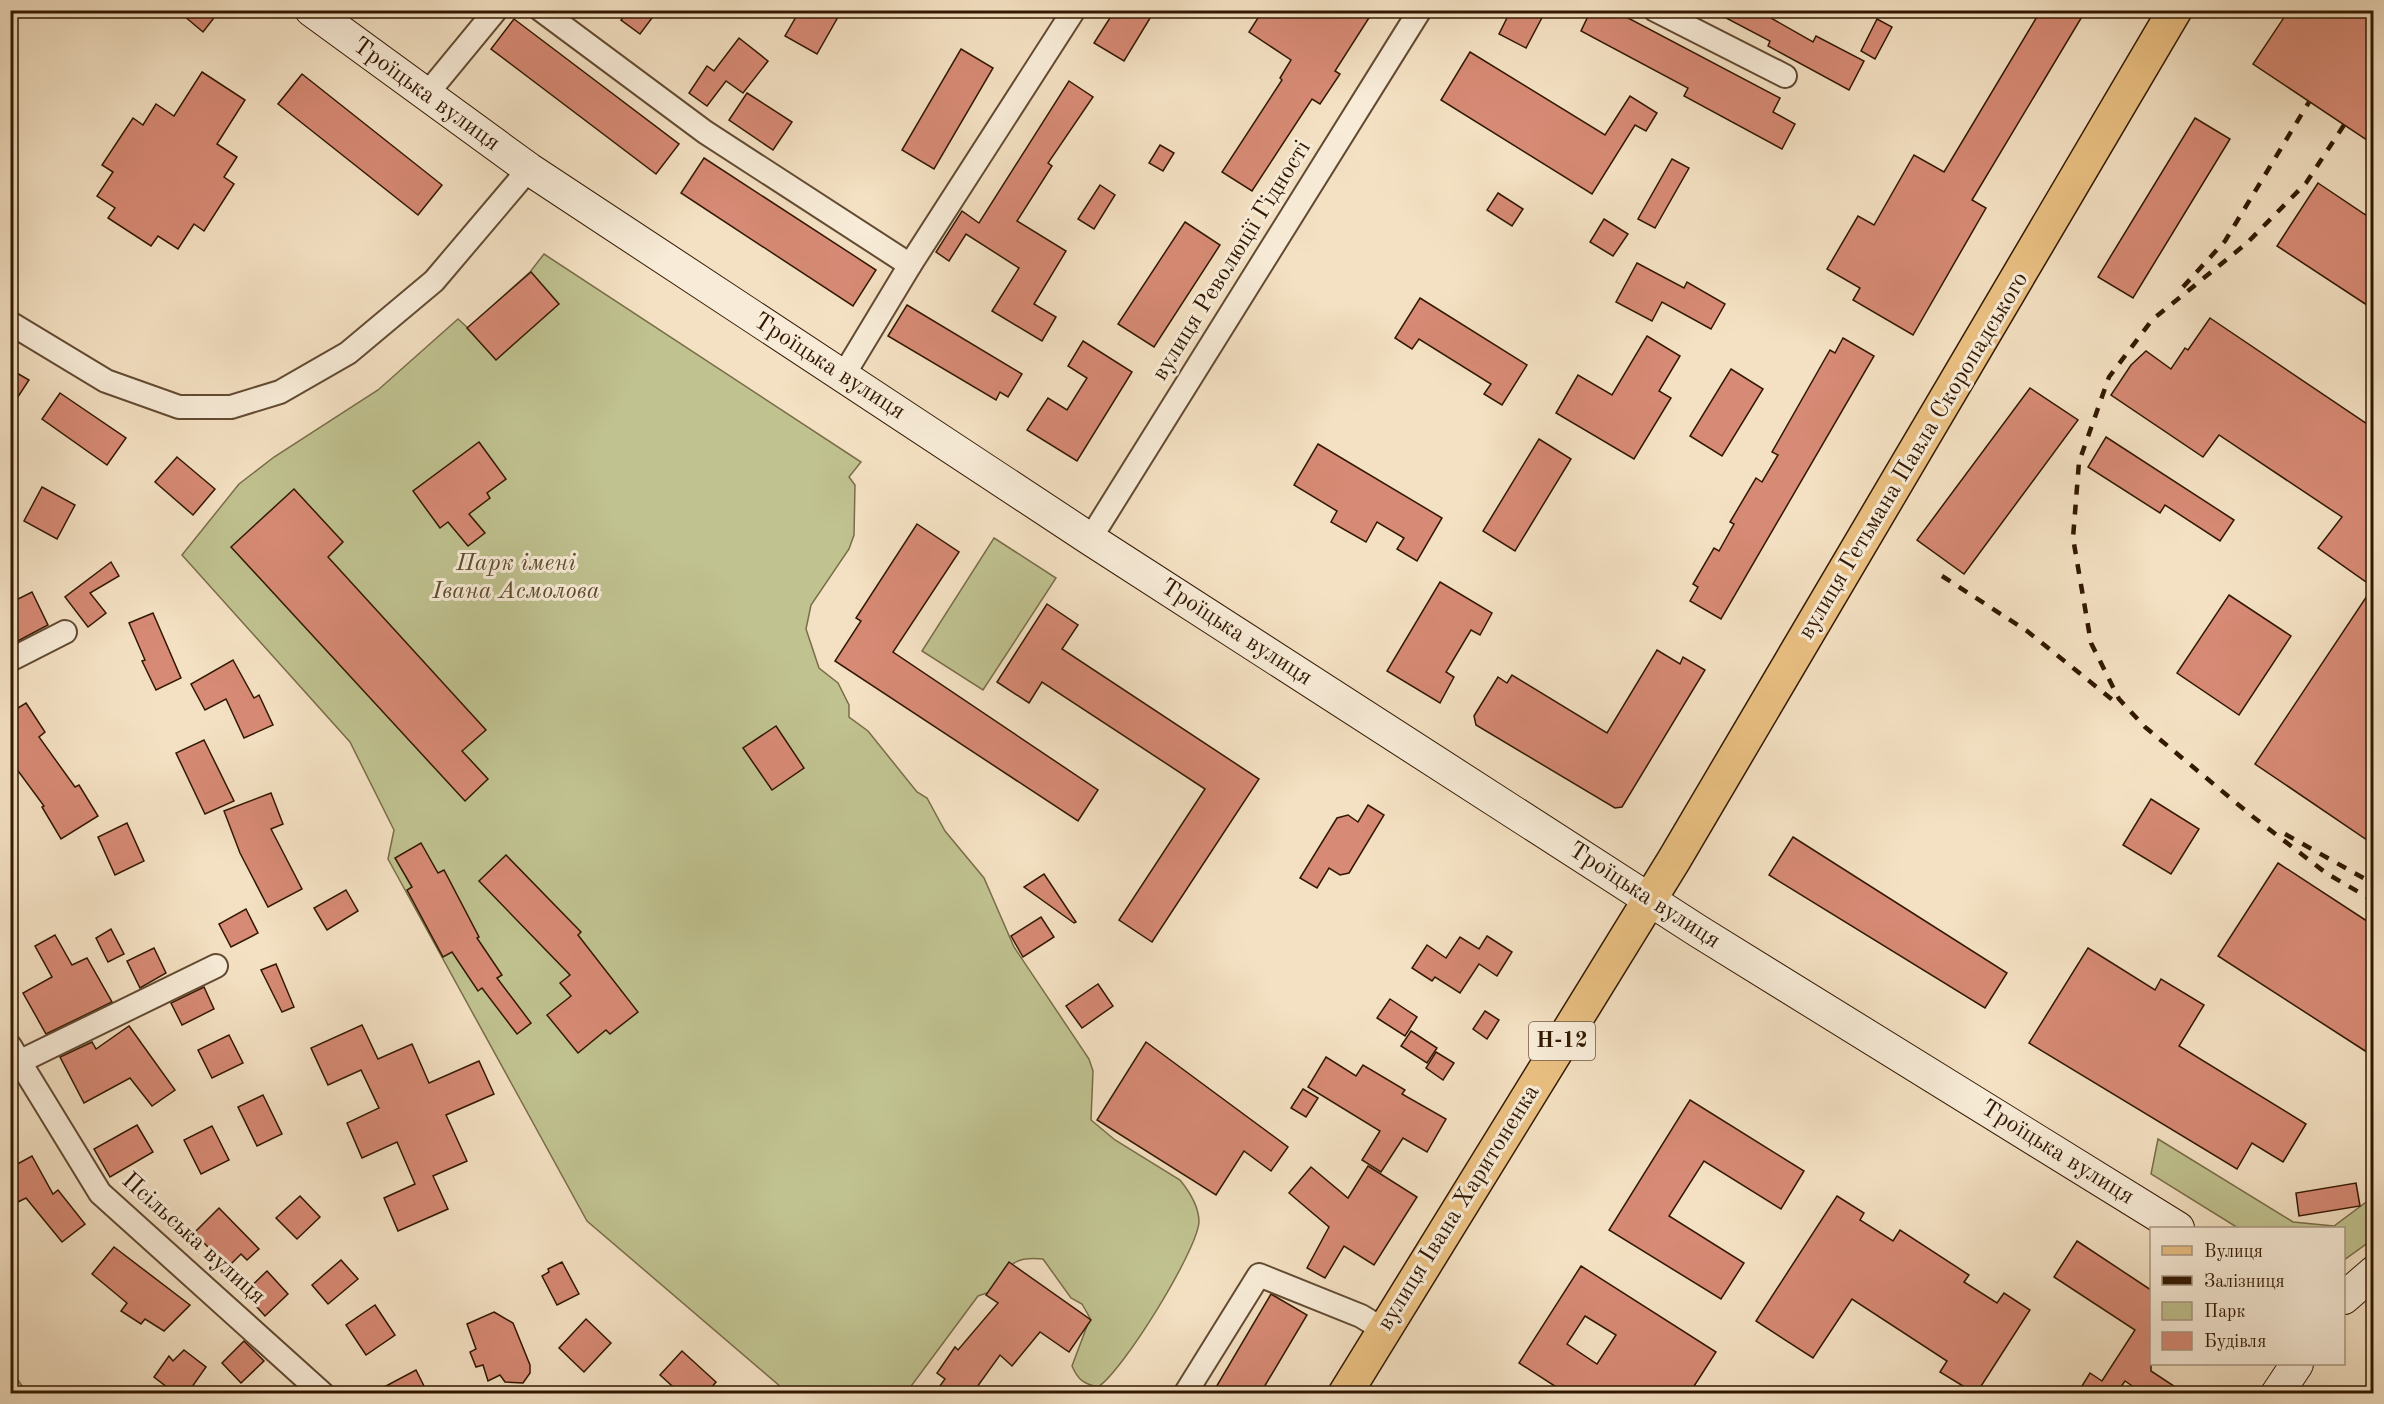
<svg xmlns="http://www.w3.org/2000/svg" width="2384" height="1404" font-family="'Old Standard TT',serif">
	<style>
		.green { fill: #c0c290; stroke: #796d48; stroke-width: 1.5 }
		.building { fill: #d78a75; stroke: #321801; stroke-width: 1.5; fill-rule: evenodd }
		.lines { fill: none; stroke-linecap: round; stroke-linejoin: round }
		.street-casing { stroke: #624a32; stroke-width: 26 }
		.secondary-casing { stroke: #321801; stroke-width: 34 }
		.primary-casing { stroke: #321801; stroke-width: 36 }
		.street { stroke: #f8ecd8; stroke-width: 22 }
		.secondary { stroke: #f8ecd8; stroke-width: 32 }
		.primary { stroke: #eac082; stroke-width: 33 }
		.rail { stroke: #321801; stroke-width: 4.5; stroke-dasharray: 10 10; stroke-linecap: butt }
		.labels { text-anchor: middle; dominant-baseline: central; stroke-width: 6; stroke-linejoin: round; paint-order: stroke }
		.shield { fill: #f8ecd8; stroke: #6d5842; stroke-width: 1.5 }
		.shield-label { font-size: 22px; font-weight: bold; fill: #321801 }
		.street-label { font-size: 24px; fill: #321801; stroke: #f8ecd8 }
		.park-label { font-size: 24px; font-style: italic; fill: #5d4b2c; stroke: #f8ecd8 }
	</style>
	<rect width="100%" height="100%" fill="#f4e1c3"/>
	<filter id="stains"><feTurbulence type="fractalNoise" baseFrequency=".00333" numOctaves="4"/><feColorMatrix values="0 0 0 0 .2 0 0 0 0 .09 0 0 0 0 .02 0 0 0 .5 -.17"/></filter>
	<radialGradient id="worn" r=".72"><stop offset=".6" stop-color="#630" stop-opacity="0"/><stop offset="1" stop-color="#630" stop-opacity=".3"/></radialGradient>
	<g class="green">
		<path d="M544 254 861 462 849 477 855 485 854 535 849 549 811 605 806 629 819 668 838 683 849 705V717L868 731 917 792 927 798 945 831 984 878 1014 947 1089 1059 1093 1071 1091 1120 1115 1140 1180 1180C1189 1191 1199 1207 1199 1222 1197 1251 1123 1371 1098 1387 1084 1384 1078 1380 1072 1366L1090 1318 1082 1304 1071 1298 1043 1259C1012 1256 1009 1265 996 1290L978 1296 906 1393H788L587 1221 388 859 394 830 350 742 182 555 239 484 274 457 378 390 458 319 468 328 530 272Z"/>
		<polygon points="994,538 1056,578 983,690 922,651"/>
		<polygon points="2158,1139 2293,1222 2334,1226 2373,1197 2373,1239 2344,1260 2344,1228 2238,1228 2151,1174"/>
		<polygon points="11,1370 27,1393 11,1393"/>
	</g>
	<g class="building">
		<polygon points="177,10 220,10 203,32"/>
		<polygon points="629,10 658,10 640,34 621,20"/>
		<polygon points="800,10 842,10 817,54 785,36"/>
		<polygon points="1115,10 1155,10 1124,61 1094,43"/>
		<polygon points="1263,10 1374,10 1335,71 1340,74 1320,104 1312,99 1252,191 1222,172 1282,80 1280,78 1291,60 1249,32"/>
		<polygon points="1511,10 1546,10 1526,48 1499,34"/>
		<polygon points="1591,10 1613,10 1780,98 1773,112 1795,124 1782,149 1684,96 1688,88 1581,31"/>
		<polygon points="1711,10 1757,10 1813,42 1816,36 1864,61 1849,90 1768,46 1770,41"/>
		<polygon points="2041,10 2086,10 1972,200 1986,208 1913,335 1853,300 1860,288 1827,269 1858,216 1874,225 1914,155 1944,172"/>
		<polygon points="2289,10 2373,10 2373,144 2253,64"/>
		<polygon points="514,19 679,144 656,174 491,49"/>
		<polygon points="1877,19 1892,27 1875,59 1861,51"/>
		<polygon points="739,38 768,61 743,93 726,81 707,106 689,93 707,66 714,71"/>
		<polygon points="961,49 993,68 934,169 902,150"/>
		<polygon points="1470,52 1605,135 1630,96 1657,113 1646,131 1635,125 1592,194 1441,100"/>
		<polygon points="202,72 245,100 217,144 237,157 224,177 234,184 204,231 194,224 178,249 158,236 151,246 108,218 115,208 97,196 113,172 102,165 133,118 143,125 156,104 174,116"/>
		<polygon points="302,74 442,185 418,215 278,104"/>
		<polygon points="1069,81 1093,97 1048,163 1052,166 1017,221 1066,251 1034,304 1056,317 1042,341 992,311 1019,268 966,234 949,261 936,252 962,211 979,223"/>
		<polygon points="747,93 792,122 773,150 729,120"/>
		<polygon points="2195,118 2230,139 2133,298 2098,277"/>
		<polygon points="1160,145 1174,153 1163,171 1149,163"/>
		<polygon points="704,158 876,270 853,306 681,193"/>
		<polygon points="1672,159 1689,168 1655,228 1638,219"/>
		<polygon points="2318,183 2373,220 2373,309 2277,246"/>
		<polygon points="1100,185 1115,195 1094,229 1078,219"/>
		<polygon points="1498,193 1523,209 1512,226 1487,210"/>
		<polygon points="1604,219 1628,234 1613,256 1590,242"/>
		<polygon points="1185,222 1220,245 1154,347 1118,324"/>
		<polygon points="1637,263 1684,288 1687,282 1725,304 1711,329 1662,302 1652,321 1616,302"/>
		<polygon points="531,272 559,304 496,360 467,328"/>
		<polygon points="1420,298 1527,365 1502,405 1484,394 1491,384 1419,339 1412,349 1395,338"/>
		<polygon points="907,305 1022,374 1008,397 1000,392 996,400 888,336"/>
		<polygon points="2210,318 2373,428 2373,844 2255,764 2373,587 2318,548 2342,517 2219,435 2203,457 2111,395 2131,365 2146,351 2171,369 2185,348 2188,350"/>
		<polygon points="1647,336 1680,356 1659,391 1671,398 1634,459 1556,413 1578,375 1612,395"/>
		<polygon points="1843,338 1874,356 1721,619 1690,601 1698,587 1693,584 1714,548 1719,551 1734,524 1730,522 1756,478 1762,482 1778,455 1772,452 1830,350 1835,353"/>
		<polygon points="1083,341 1132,372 1077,461 1027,430 1048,398 1067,410 1087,378 1068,366"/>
		<polygon points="10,369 29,380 10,409"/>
		<polygon points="1731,369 1763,389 1722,456 1690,436"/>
		<polygon points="2030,388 2078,420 1964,574 1917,540"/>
		<polygon points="60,393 126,438 107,465 42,419"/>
		<polygon points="2106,437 2234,520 2220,541 2165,505 2160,513 2088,467"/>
		<polygon points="1539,439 1571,459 1515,551 1483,531"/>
		<polygon points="479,442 506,479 487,493 490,498 469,514 485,533 468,546 448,522 440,528 413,491"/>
		<polygon points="1318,444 1442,518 1417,561 1397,549 1404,538 1377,522 1366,542 1331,522 1337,511 1294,485"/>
		<polygon points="177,457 215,489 193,515 155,482"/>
		<polygon points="42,487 75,505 57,539 24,521"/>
		<polygon points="294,489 343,542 328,557 486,730 462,751 488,779 465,801 231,547"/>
		<polygon points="917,524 959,552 893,652 1098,790 1078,821 835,661 861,621 856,618"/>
		<polygon points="111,562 119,576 90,593 106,613 88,627 65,597"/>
		<polygon points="1440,582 1492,613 1480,635 1471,630 1446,672 1454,677 1440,703 1387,671"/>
		<polygon points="32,592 48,625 16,642 10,631 10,603"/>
		<polygon points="2229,595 2291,636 2239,715 2177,673"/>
		<polygon points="1047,604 1078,625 1062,649 1259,779 1152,942 1119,920 1205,789 1042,682 1029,703 997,682"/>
		<polygon points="153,613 181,678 156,690 142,661 145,660 129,623"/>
		<polygon points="1657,650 1680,664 1683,657 1705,670 1622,807 1615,808 1476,725 1474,716 1498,677 1507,683 1512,675 1607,733"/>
		<polygon points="233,660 254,698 259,695 273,725 244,738 226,699 205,710 191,684"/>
		<polygon points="26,703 45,732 39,737 75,787 79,785 98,816 61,839 42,807 44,806 10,760 10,713"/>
		<polygon points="776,726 804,768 772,790 743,748"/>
		<polygon points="204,740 234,801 205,814 176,753"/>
		<polygon points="271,793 283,824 271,829 302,889 268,907 240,853 224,811"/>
		<polygon points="2151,799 2199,829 2171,874 2123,845"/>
		<polygon points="1368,805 1384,815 1349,873 1340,875 1329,868 1317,888 1300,878 1337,818 1348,815 1358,822"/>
		<polygon points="127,823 144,861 115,875 98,837"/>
		<polygon points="1793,837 2007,973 1985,1008 1769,875"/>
		<polygon points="421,843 438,873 444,870 479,937 477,938 502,975 497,978 531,1023 517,1034 482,988 478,991 452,952 443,957 407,890 412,887 395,858"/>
		<polygon points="506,855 581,932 578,935 638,1012 610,1034 606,1030 578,1053 547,1015 571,996 560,983 570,975 479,881"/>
		<polygon points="2278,863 2373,925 2373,1056 2218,956"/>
		<polygon points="1044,874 1076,922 1074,923 1024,887"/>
		<polygon points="346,890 358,911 327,930 314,908"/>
		<polygon points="246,909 258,933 231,947 219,924"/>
		<polygon points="1041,917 1054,937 1023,957 1011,936"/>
		<polygon points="111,929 124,954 108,962 96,938"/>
		<polygon points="55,935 72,965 87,958 112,1002 46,1034 23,993 52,977 35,946"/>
		<polygon points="1487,936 1512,952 1497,976 1479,964 1460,993 1435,977 1432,981 1412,968 1427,945 1446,958 1460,937 1479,949"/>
		<polygon points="154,948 166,973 140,988 127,961"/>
		<polygon points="2088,948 2155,990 2161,979 2204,1005 2179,1046 2306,1124 2283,1162 2252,1143 2237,1169 2029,1043"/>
		<polygon points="276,964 294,1007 282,1012 261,970"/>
		<polygon points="1098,984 1113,1006 1082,1028 1066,1006"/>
		<polygon points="204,987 214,1009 182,1025 171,1003"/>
		<polygon points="1390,999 1417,1017 1405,1036 1377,1018"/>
		<polygon points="1485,1011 1499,1020 1487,1039 1473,1029"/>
		<polygon points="362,1025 378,1059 412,1044 429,1083 479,1061 494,1094 446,1115 467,1161 433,1176 448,1209 398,1231 384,1198 415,1184 397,1142 362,1158 347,1123 379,1108 361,1070 328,1085 311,1048"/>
		<polygon points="129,1026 175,1090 152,1106 130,1078 84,1103 60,1057 92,1042 96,1049"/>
		<polygon points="1411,1031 1437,1048 1427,1063 1401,1046"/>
		<polygon points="229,1035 243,1063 212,1078 198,1050"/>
		<polygon points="1146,1042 1288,1147 1271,1171 1244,1151 1216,1195 1097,1120"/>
		<polygon points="1436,1052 1454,1063 1443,1080 1426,1068"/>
		<polygon points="1326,1057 1356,1076 1363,1065 1405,1090 1402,1094 1446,1119 1427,1152 1403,1138 1381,1172 1362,1160 1380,1131 1308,1087"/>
		<polygon points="1303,1089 1318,1098 1306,1117 1291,1108"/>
		<polygon points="263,1095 282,1134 257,1146 238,1107"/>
		<polygon points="1690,1100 1804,1171 1781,1209 1704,1161 1669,1216 1744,1263 1721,1299 1609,1230"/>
		<polygon points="137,1125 153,1152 110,1177 94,1149"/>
		<polygon points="212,1126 229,1160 201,1174 184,1140"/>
		<polygon points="32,1156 53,1194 58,1190 85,1224 62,1242 26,1198 10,1206 10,1168"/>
		<polygon points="1368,1166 1417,1197 1374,1265 1344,1246 1325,1278 1307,1268 1329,1227 1289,1193 1311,1167 1348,1198"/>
		<polygon points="2356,1183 2360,1206 2299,1216 2296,1193"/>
		<polygon points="300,1196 320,1217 297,1239 276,1218"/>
		<polygon points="1837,1196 1864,1213 1860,1220 1893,1241 1900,1230 1969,1275 1964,1282 1997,1303 2004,1293 2030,1310 1976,1394 1940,1372 1947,1361 1852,1299 1813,1358 1756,1321"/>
		<polygon points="219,1208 259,1249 247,1260 241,1254 228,1267 194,1233"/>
		<polygon points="2077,1241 2151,1290 2151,1371 2186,1394 2144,1394 2125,1381 2118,1391 2121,1394 2077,1394 2090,1373 2102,1381 2135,1330 2054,1277"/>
		<polygon points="114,1247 190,1305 164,1331 145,1319 141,1324 121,1311 127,1303 92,1274"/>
		<polygon points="341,1260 358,1279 328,1304 312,1285"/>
		<polygon points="562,1262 579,1294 557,1305 542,1276 549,1272 548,1269"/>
		<polygon points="1009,1262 1091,1320 1069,1352 1040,1332 1012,1366 1000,1355 972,1394 934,1394 945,1379 937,1373 955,1347 958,1350 998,1303 986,1295"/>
		<path d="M1581 1266 1716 1352 1689 1394H1567L1519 1363ZM1585 1316 1616 1335 1597 1364 1567 1344Z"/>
		<polygon points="267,1271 288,1294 265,1316 244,1293"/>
		<polygon points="1271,1294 1307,1315 1260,1394 1212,1394"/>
		<polygon points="375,1305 395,1335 366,1355 346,1325"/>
		<polygon points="494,1312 513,1323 530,1365 530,1373 523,1383 505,1382 500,1375 488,1381 483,1365 476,1367 470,1352 476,1349 467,1324"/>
		<polygon points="586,1319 611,1343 584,1372 559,1348"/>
		<polygon points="244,1341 264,1361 241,1383 222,1363"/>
		<polygon points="184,1350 206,1367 187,1394 176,1394 154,1377 169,1356 173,1361"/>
		<polygon points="682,1351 716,1382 706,1394 681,1394 660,1375"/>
		<polygon points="416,1370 428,1394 371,1394"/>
	</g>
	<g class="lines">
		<g class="street-casing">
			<g id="street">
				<polyline points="541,10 705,132 910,265"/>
				<polyline points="1655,10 1785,76"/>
				<polyline points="426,95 496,10"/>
				<polyline points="10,323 106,381 179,407 231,407 280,392 348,353 434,281 529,169"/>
				<polyline points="843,376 910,265 1074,10"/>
				<polyline points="1090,539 1420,10"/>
				<polyline points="10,660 65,632"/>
				<polyline points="10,1046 100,1193 323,1394"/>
				<polyline points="19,1062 216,966"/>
				<polyline points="1185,1394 1259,1275 1361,1316 1384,1330"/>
			</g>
		</g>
		<g class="secondary-casing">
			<g id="secondary">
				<polyline points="311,10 529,169 1090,539 1698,931 2178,1228"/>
				<polyline points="2344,1298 2374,1272"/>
				<polyline points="2277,1394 2297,1364"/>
			</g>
		</g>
		<g class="primary-casing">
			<polyline id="primary" points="1345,1394 1674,860 2175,10"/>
		</g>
		<use href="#street" class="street"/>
		<use href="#secondary" class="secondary"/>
		<use href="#primary" class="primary"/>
		<g class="rail">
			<polyline points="2344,125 2306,183 2247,243 2152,320 2109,377 2079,462 2073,538 2091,643 2119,699 2145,727 2252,816 2326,873 2374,901"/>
			<polyline points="2183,287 2225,241 2309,102"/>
			<polyline points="1942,576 2027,631 2119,705"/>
			<polyline points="2285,834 2374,884"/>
		</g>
	</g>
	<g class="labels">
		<rect class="shield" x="1529" y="1022" width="66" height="38" rx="4.5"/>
		<g class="shield-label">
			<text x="1562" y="1041">Н-12</text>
		</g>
		<g class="street-label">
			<text transform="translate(426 95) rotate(36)">Троїцька вулиця</text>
			<text transform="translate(1232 261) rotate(-58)">вулиця Революції Гідності</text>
			<text transform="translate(829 367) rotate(33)">Троїцька вулиця</text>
			<text transform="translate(1914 456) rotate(-59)">вулиця Гетьмана Павла Скоропадського</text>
			<text transform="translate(1236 633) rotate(33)">Троїцька вулиця</text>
			<text transform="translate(1644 896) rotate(33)">Троїцька вулиця</text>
			<text transform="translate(2057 1153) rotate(32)">Троїцька вулиця</text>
			<text transform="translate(1459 1208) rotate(-58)">вулиця Івана Харитоненка</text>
			<text transform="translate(193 1239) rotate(42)">Псільська вулиця</text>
		</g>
		<g class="park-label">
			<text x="516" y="564">Парк імені<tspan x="516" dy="28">Івана Асмолова</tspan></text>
		</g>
	</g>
	<rect width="2384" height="1404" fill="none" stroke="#f4e1c3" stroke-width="36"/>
	<rect x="12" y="12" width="2360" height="1380" fill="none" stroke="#321801" stroke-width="3"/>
	<rect x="18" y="18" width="2348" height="1368" fill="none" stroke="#321801" stroke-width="1.5"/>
	<rect x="2150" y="1227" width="195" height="138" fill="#f8ecd8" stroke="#a99782" stroke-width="1.5"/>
	<rect x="2162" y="1246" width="30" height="9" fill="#eac082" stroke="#a99782" stroke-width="1.5"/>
	<text x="2204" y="1257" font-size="18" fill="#321801">Вулиця</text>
	<rect x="2162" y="1276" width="30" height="9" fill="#321801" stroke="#a99782" stroke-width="1.5"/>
	<text x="2204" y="1287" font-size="18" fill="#321801">Залізниця</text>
	<rect x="2162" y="1302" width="30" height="18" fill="#c0c290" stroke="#a99782" stroke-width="1.5"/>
	<text x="2204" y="1317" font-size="18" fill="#321801">Парк</text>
	<rect x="2162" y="1332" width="30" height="18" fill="#d78a75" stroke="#a99782" stroke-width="1.5"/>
	<text x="2204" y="1347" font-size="18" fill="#321801">Будівля</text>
	<rect width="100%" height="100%" filter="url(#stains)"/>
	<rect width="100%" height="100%" fill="url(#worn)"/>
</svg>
